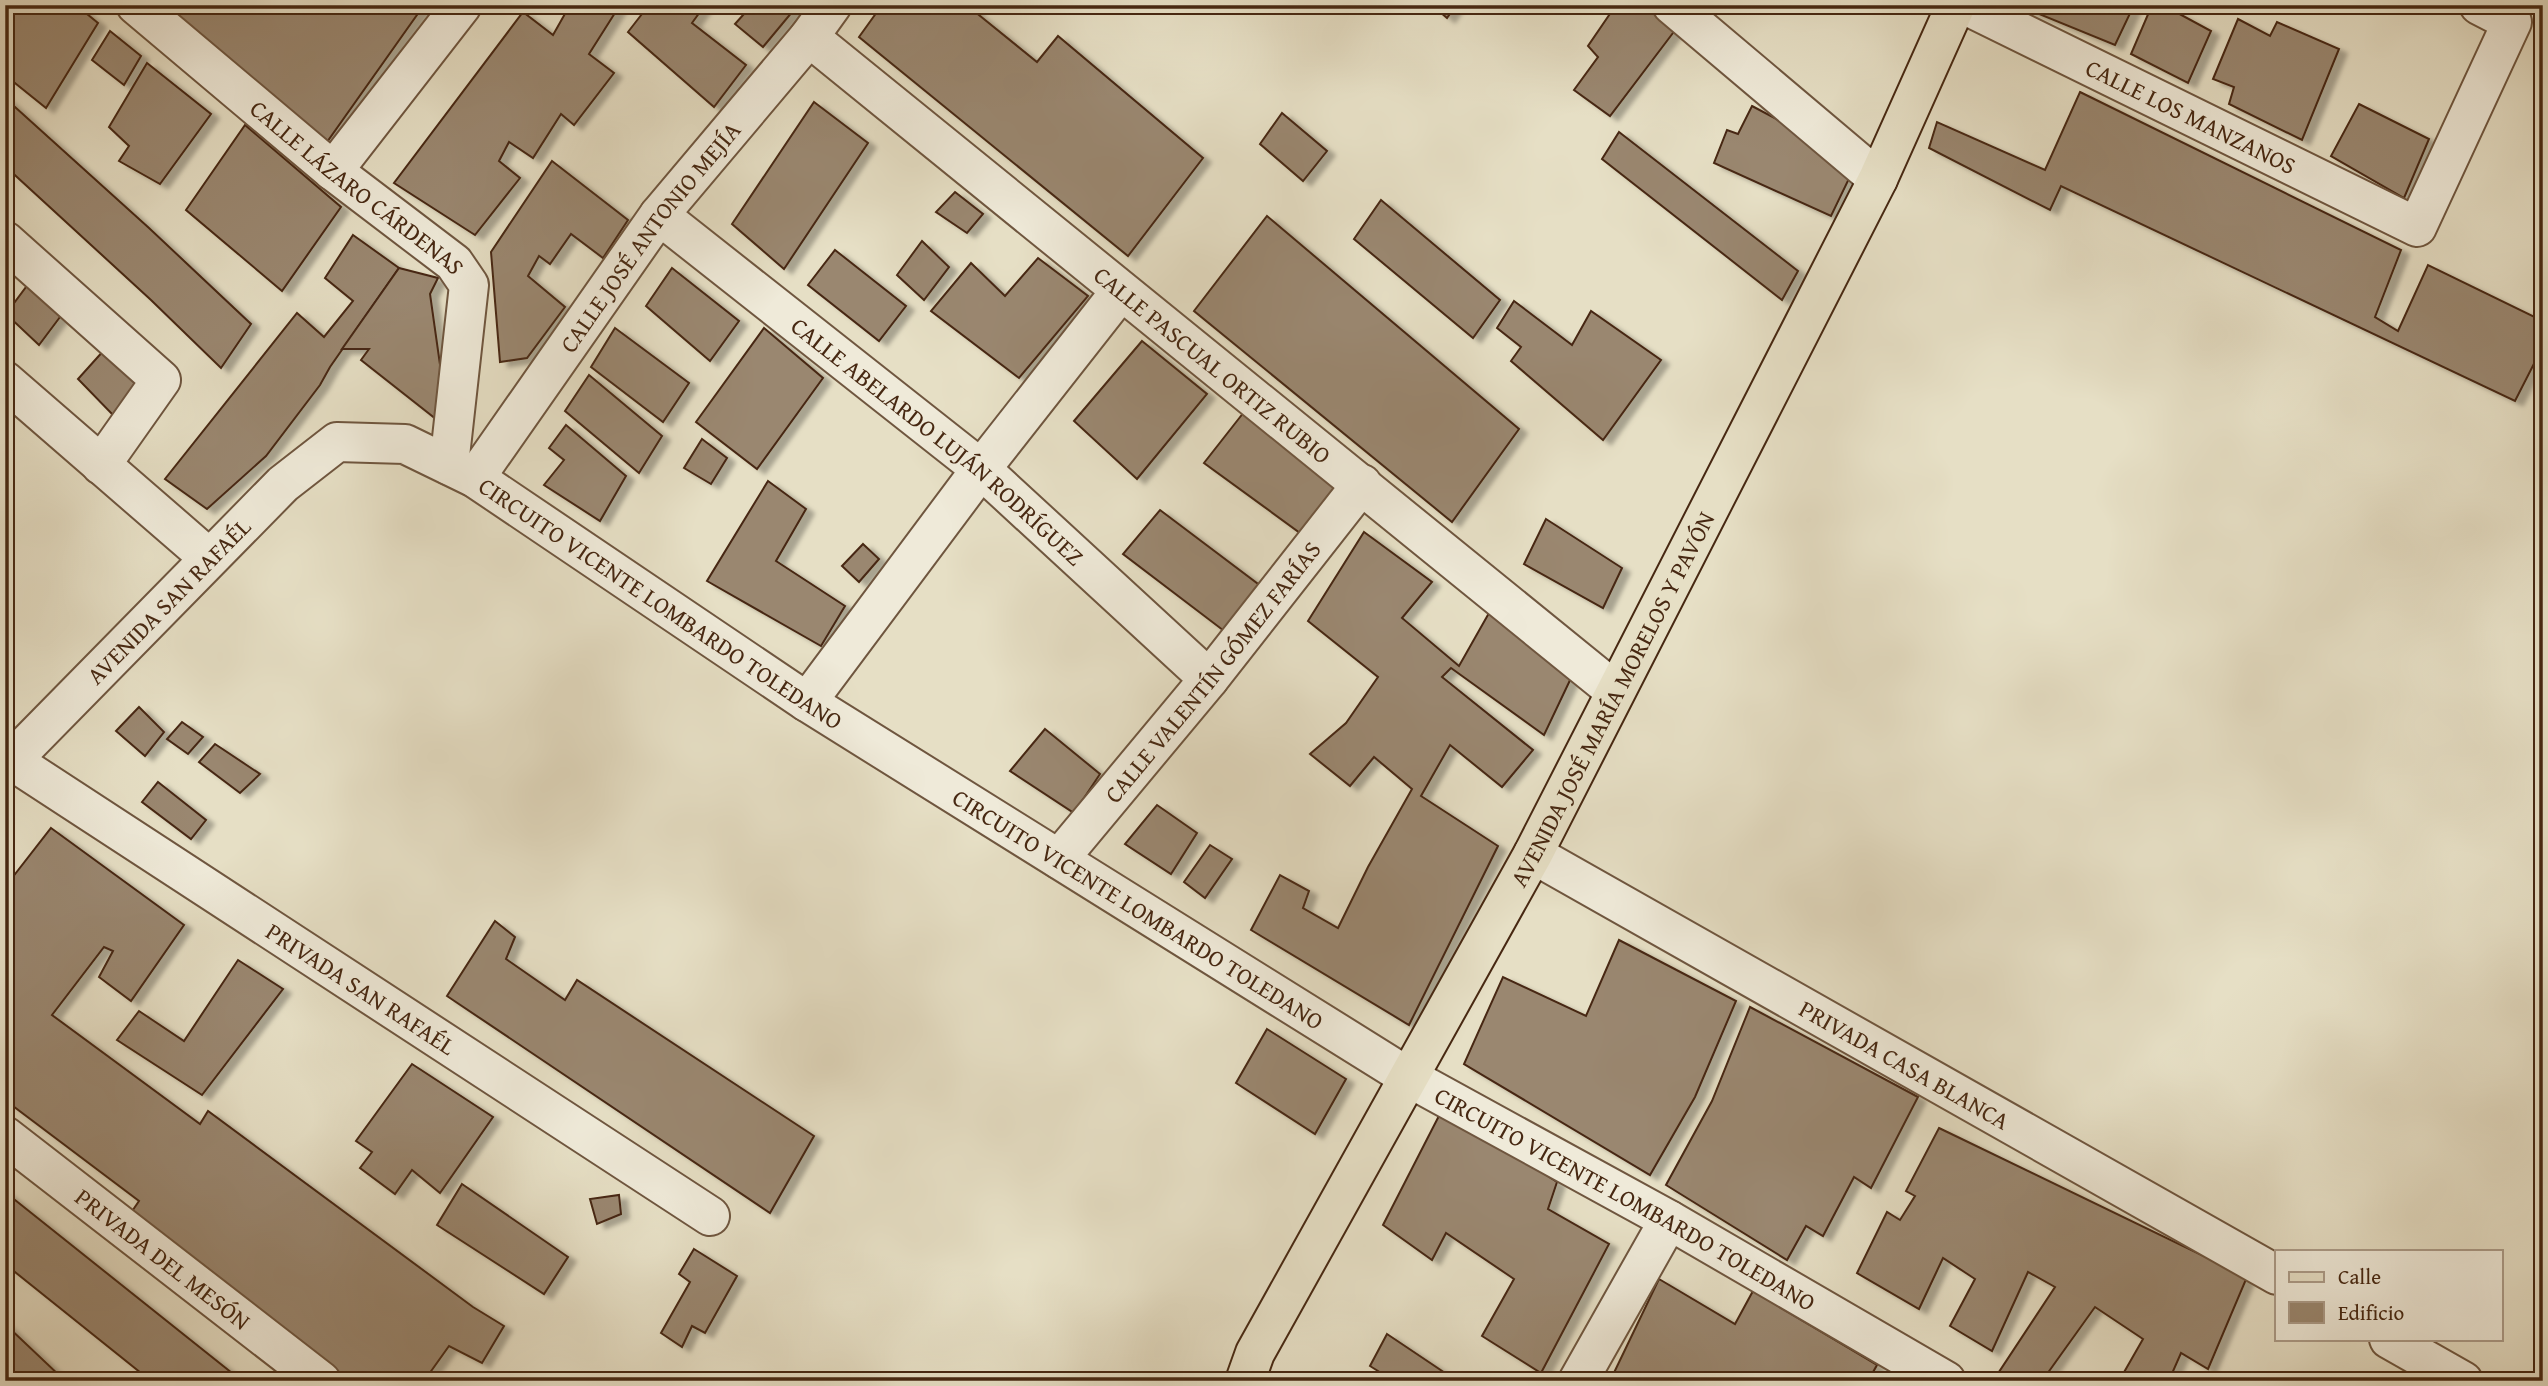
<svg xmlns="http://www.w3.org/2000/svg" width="2548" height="1386" font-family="'Gentium Book Plus',serif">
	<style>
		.building { fill: #9a876f; stroke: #472812; stroke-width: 2; filter: url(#shadow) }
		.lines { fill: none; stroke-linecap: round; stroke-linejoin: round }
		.minor-casing { stroke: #6f563f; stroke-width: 42 }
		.major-casing { stroke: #472812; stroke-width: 42 }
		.minor { stroke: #efead9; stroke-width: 38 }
		.major { stroke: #e6dfc5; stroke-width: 38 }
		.labels { text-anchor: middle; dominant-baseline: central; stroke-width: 6; stroke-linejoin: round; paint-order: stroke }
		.street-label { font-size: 24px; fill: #472812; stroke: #efead9 }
	</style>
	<defs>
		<filter id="shadow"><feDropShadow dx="8" dy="4.5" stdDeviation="2" flood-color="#0004"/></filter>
	</defs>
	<rect width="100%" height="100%" fill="#e6dfc5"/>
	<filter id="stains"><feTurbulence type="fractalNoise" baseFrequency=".00286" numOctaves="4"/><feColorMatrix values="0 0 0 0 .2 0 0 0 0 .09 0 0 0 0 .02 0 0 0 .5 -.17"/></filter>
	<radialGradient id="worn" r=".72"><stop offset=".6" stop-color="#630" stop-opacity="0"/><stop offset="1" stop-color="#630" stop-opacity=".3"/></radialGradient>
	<g class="building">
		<polygon points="5,5 76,5 98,23 46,108 5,75"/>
		<polygon points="151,5 424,5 327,142"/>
		<polygon points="558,5 620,5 589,54 614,73 574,125 561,114 533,158 509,142 499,161 520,178 475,235 394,183 523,12 553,35 566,12"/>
		<polygon points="649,5 705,5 692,23 746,65 714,107 628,32"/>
		<polygon points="752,5 798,5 763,47 735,24"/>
		<polygon points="882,5 977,5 974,11 1037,62 1058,36 1203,158 1128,256 859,37"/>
		<polygon points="1432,5 1456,5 1447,18"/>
		<polygon points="1616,5 1655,5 1679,25 1610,116 1574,90 1598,57 1588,46"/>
		<polygon points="2017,5 2134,5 2115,45"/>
		<polygon points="2152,5 2163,5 2211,31 2188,83 2131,54"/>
		<polygon points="2238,19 2270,36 2277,22 2339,49 2302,140 2229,104 2234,87 2213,79"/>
		<polygon points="110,31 141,56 124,85 92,60"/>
		<polygon points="147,63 211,114 160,184 119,161 129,146 109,127"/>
		<polygon points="2080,92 2401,250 2375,317 2398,331 2428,265 2543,321 2543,346 2515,401 2061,186 2050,210 1929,148 1937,122 2045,170"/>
		<polygon points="5,98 149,228 251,324 221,368 151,300 5,166"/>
		<polygon points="814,102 868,143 784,269 732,224"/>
		<polygon points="2359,104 2429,139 2404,198 2331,156"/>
		<polygon points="1752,106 1857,162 1831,216 1714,163 1727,130 1738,134"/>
		<polygon points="1282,113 1327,151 1303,181 1260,144"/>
		<polygon points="245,125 341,207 282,291 186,210"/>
		<polygon points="1619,132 1798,271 1782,300 1602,159"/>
		<polygon points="552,161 628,220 603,258 571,234 550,264 539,256 528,276 565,307 527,358 500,362 491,252"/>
		<polygon points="955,192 983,214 967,233 936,212"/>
		<polygon points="1381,200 1500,300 1473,338 1354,239"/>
		<polygon points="1267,216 1519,429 1452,522 1194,311"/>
		<polygon points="353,235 399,268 330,367 320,385 266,456 207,509 165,479 297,313 324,337 353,301 325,278"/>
		<polygon points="922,241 949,267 924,300 897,275"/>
		<polygon points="835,250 906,306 879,341 808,285"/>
		<polygon points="1038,258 1088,296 1019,378 931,311 971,263 1005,296"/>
		<polygon points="399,268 438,278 430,294 447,414 441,423 361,360 369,349 342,349"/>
		<polygon points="672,268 739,321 710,361 646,306"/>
		<polygon points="29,283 63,313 39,345 6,314"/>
		<polygon points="1514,301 1572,345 1591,311 1661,360 1603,440 1511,361 1521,347 1497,328"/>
		<polygon points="615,328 689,383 663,422 591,367"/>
		<polygon points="764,328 823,378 757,469 696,422"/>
		<polygon points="1142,341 1207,394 1137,479 1074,421"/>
		<polygon points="105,349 138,381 113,415 78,379"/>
		<polygon points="589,375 662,436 639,473 565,411"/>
		<polygon points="1244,412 1349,488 1311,541 1204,463"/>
		<polygon points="566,425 626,476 600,521 544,485 564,460 549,448"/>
		<polygon points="702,439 727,458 711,484 684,468"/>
		<polygon points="768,481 806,509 776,561 845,606 821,646 707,581"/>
		<polygon points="1160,510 1270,593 1232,637 1123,554"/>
		<polygon points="1546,519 1622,568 1603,608 1524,564"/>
		<polygon points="1364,532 1432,582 1402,618 1459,666 1489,613 1572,676 1544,735 1451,668 1442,677 1533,750 1502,787 1450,745 1421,796 1498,846 1409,1025 1251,930 1280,875 1309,891 1303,908 1338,928 1368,867 1412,789 1374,757 1350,786 1310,754 1346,723 1378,677 1308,621"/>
		<polygon points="863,544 879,559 859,582 842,566"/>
		<polygon points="139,707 164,732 145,756 116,731"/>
		<polygon points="182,722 203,737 188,754 167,739"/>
		<polygon points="1045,729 1100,774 1074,813 1010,771"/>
		<polygon points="215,744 260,774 240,793 199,762"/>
		<polygon points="158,782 206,820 191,839 142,802"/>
		<polygon points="1157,805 1197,833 1171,874 1125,844"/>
		<polygon points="51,828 184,925 131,1001 99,977 113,951 104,947 52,1015 200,1124 208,1111 473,1307 504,1326 482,1363 449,1346 424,1381 327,1381 126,1220 139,1201 5,1100 5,887"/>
		<polygon points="1210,845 1232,859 1205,898 1184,882"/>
		<polygon points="495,921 515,937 506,959 565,1000 577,980 814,1136 770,1213 447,996"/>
		<polygon points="1619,940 1736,1001 1695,1097 1650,1175 1464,1064 1503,977 1586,1016"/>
		<polygon points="238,960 283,989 202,1095 117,1040 139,1011 184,1041"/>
		<polygon points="1750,1007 1918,1097 1871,1188 1854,1177 1823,1236 1806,1226 1787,1260 1666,1185 1712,1101"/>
		<polygon points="1267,1029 1346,1079 1315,1134 1236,1083"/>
		<polygon points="412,1064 493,1117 440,1193 412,1170 395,1194 360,1168 372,1152 356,1141"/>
		<polygon points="1443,1108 1557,1182 1548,1209 1609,1244 1541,1373 1482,1336 1514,1279 1446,1233 1432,1260 1383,1225"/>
		<polygon points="1939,1128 2247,1277 2208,1369 2181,1353 2170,1378 2175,1381 2119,1381 2143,1339 2095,1307 2042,1381 2008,1381 1997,1375 2055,1287 2028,1272 1992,1351 1950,1326 1975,1279 1943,1258 1919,1309 1857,1273 1887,1212 1900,1220 1915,1196 1906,1191"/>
		<polygon points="462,1184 568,1257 544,1294 437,1225"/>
		<polygon points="5,1192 242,1381 151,1381 5,1264"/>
		<polygon points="619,1195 621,1214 597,1224 590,1199"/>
		<polygon points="694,1249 737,1276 705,1333 692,1326 682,1347 661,1333 690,1282 679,1274"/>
		<polygon points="1659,1279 1735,1324 1753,1291 1877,1365 1868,1381 1610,1381"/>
		<polygon points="5,1324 60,1376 56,1381 5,1381"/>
		<polygon points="1387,1334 1457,1381 1394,1381 1370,1366"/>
	</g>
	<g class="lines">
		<g class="minor-casing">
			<g id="minor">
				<path id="s1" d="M136 5 333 171 454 263 469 285 449 465"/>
				<polyline points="1672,5 1878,179"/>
				<path id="s2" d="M1965 5 2417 227 2512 22 2479 5"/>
				<path id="s3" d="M809 37 1615 691"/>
				<polyline points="333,171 462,5"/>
				<path id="s4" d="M659 215 981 469 1209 679"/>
				<polyline points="5,241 161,380 101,465"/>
				<polyline points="5,381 209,558"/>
				<path id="s5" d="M475 478 659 215 809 37 832 5"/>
				<polyline points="807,702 981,469 1120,292"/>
				<path id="s6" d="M11 760 710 1216"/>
				<path id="s7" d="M5 767 283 484 337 442 405 444 475 478 807 702 1408 1077 1669 1220 1946 1381"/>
				<path id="s8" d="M1533 854 2277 1275"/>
				<path id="s9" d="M1059 859 1209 679 1362 484"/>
				<path id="s10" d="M5 1136 321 1381"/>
				<polyline points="2389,1339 2463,1381"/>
				<polyline points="1578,1381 1669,1220"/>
			</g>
		</g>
		<g class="major-casing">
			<g id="major">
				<path id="s11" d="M1245 1381 1255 1353 1533 854 1878 179 1956 5"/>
			</g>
		</g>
		<use href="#minor" class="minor"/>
		<use href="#major" class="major"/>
	</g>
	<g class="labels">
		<g class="street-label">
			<text stroke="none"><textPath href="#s2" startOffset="252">CALLE LOS MANZANOS</textPath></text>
			<text stroke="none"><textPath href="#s1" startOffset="287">CALLE LÁZARO CÁRDENAS</textPath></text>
			<text stroke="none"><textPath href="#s5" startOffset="298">CALLE JOSÉ ANTONIO MEJÍA</textPath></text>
			<text stroke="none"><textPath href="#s3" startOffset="520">CALLE PASCUAL ORTIZ RUBIO</textPath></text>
			<text stroke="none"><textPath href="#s4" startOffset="359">CALLE ABELARDO LUJÁN RODRÍGUEZ</textPath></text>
			<text stroke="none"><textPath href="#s7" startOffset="233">AVENIDA SAN RAFAÉL</textPath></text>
			<text stroke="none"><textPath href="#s7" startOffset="835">CIRCUITO VICENTE LOMBARDO TOLEDANO</textPath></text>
			<text stroke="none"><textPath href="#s9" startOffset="242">CALLE VALENTÍN GÓMEZ FARÍAS</textPath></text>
			<text stroke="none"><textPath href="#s11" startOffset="775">AVENIDA JOSÉ MARÍA MORELOS Y PAVÓN</textPath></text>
			<text stroke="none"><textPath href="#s7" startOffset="1402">CIRCUITO VICENTE LOMBARDO TOLEDANO</textPath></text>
			<text stroke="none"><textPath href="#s6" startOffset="418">PRIVADA SAN RAFAÉL</textPath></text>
			<text stroke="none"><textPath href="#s8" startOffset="427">PRIVADA CASA BLANCA</textPath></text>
			<text stroke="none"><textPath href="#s7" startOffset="1969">CIRCUITO VICENTE LOMBARDO TOLEDANO</textPath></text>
			<text stroke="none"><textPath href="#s10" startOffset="200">PRIVADA DEL MESÓN</textPath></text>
		</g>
	</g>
	<rect width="2548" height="1386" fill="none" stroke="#e6dfc5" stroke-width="28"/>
	<rect x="7" y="7" width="2534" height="1372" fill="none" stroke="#472812" stroke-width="3.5"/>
	<rect x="14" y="14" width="2520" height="1358" fill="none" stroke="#472812" stroke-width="2"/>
	<rect x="2275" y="1250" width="228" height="91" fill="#efead9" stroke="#ac9c89" stroke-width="2"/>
	<rect x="2289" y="1272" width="35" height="10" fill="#e6dfc5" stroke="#ac9c89" stroke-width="2"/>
	<text x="2338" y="1284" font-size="21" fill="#472812">Calle</text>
	<rect x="2289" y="1302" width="35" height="21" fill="#9a876f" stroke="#ac9c89" stroke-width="2"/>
	<text x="2338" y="1320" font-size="21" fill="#472812">Edificio</text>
	<rect width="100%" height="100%" filter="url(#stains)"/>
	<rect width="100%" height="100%" fill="url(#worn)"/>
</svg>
